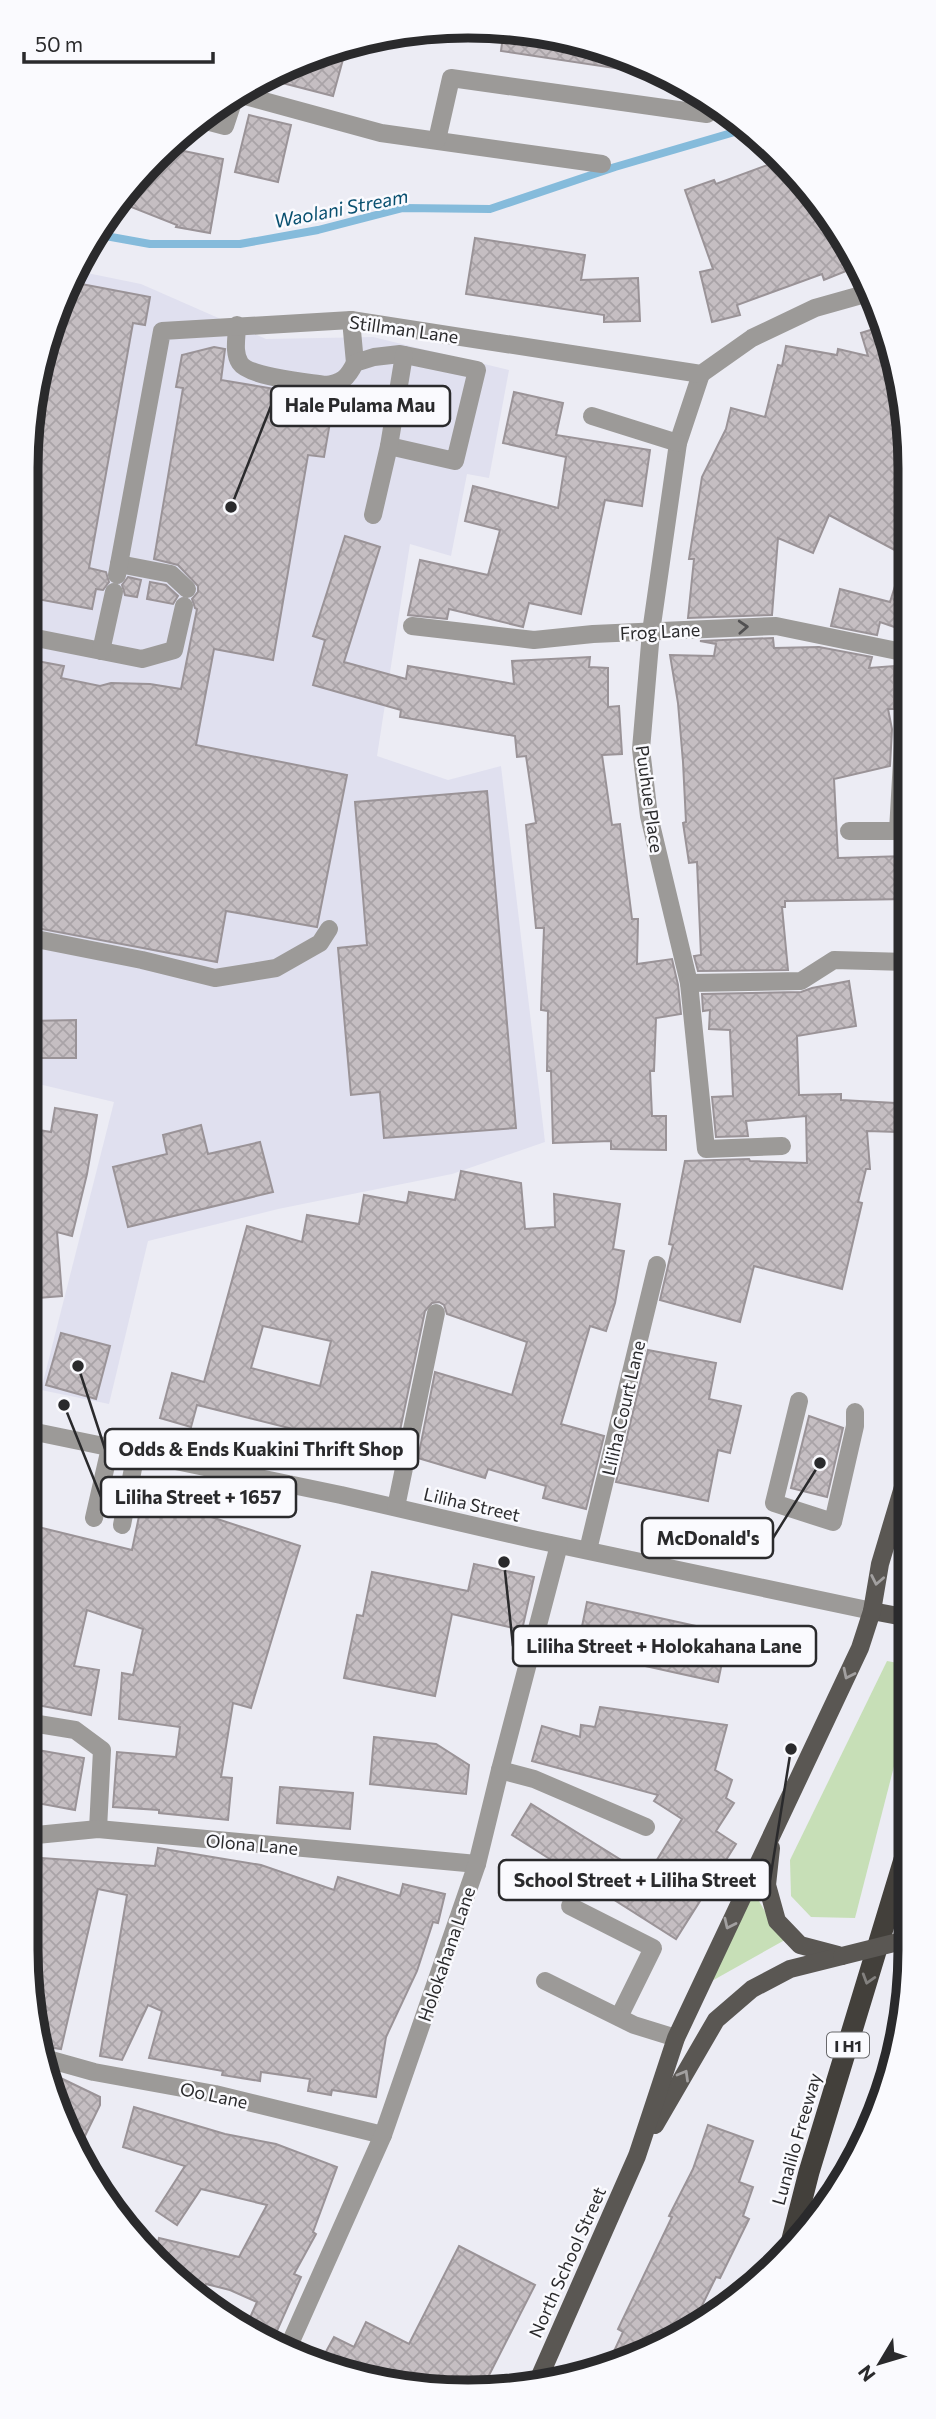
<svg xmlns="http://www.w3.org/2000/svg" width="936" height="2419" font-family="Commissioner,sans-serif">
	<style>
		.built { fill: #e0e0ef }
		.green { fill: #c7dfb7 }
		.lines { fill: none; stroke-linecap: round; stroke-linejoin: round }
		.stream { stroke: #85bbdb; stroke-width: 8 }
		.building { fill: url(#building-cross-hatch); stroke: #9a9397; stroke-width: 2; fill-rule: evenodd }
		.path { stroke: #85858a; stroke-width: 4.5; stroke-dasharray: 2 5; stroke-linecap: butt }
		.minor { stroke: #9c9a98; stroke-width: 18 }
		.major { stroke: #5a5753; stroke-width: 18 }
		.highway { stroke: #43403b; stroke-width: 21 }
		.major-bridge { stroke: #5a5753; stroke-width: 18 }
		.oneway { stroke: #525152 }
		.oneway2 { stroke: #a2a0a0 }
		.oneway3 { stroke: #83817f }
		.labels { text-anchor: middle; dominant-baseline: central; stroke-width: 5; stroke-linejoin: round; paint-order: stroke }
		.shield { fill: #fafafe; stroke: #68686b; stroke-width: 2 }
		.shield-label { font-size: 16px; font-weight: bold; fill: #2a2a2c }
		.street-label { font-size: 18px; fill: #2a2a2c; stroke: #fafafe }
		.water-label { font-size: 19px; font-style: italic; fill: #084f6f; stroke: #fafafe }
		.rim { fill: none; stroke: #2a2a2c; stroke-width: 9 }
		.leader { fill: none; stroke: #2a2a2c; stroke-width: 2.5 }
		.callout-dot { fill: #2a2a2c; stroke: #fafafe; stroke-width: 2.5 }
		.callout { fill: #fafafe; stroke: #2a2a2c; stroke-width: 2.5 }
		.callout-label { font-size: 19px; text-anchor: middle; font-weight: bold; fill: #2a2a2c }
	</style>
	<defs>
		<pattern id="building-cross-hatch" width="8" height="8" patternUnits="userSpaceOnUse" patternTransform="scale(1.75)"><rect width="8" height="8" fill="#c5bec2"/><path d="M0 0l8 8M0 8l8-8" fill="none" stroke="#a9a3a7"/></pattern>
	</defs>
	<rect width="100%" height="100%" fill="#ececf4"/>
	<polygon class="built" points="82,272 141,284 266,339 373,337 509,370 489,478 467,474 451,556 410,544 377,756 448,780 501,766 545,1142 452,1174 278,1209 148,1241 109,1404 41,1390 114,1102 26,1081 26,468 41,353"/>
	<g class="green">
		<polygon points="887,1661 909,1665 909,1708 855,1918 811,1917 791,1896 790,1860"/>
		<polygon points="752,1889 770,1920 792,1936 710,1982"/>
	</g>
	<g class="lines">
		<polyline class="stream" points="100,235 150,244 240,244 318,230 403,208 490,209 615,167 745,129"/>
	</g>
	<g class="building">
		<polygon points="503,36 583,41 636,66 634,71 501,51"/>
		<polygon points="345,52 333,96 267,79 301,67"/>
		<polygon points="249,115 291,125 278,182 235,172"/>
		<polygon points="174,149 223,159 210,233 176,227 177,225 116,201"/>
		<polygon points="781,160 800,177 856,267 824,280 822,274 737,305 740,315 712,322 700,272 713,269 685,190 714,180 716,184"/>
		<polygon points="475,238 585,255 581,280 638,278 640,321 604,322 604,315 466,294"/>
		<polygon points="76,283 150,297 145,325 133,323 89,568 106,572 109,582 103,590 96,589 92,609 26,597 26,468 41,353"/>
		<polygon points="883,326 906,410 906,556 829,515 813,553 778,538 772,615 688,618 694,559 689,559 702,477 726,429 731,408 765,417 778,365 782,366 786,346 837,355 838,349 868,356 861,333"/>
		<polygon points="214,347 225,349 221,380 334,399 324,457 308,455 273,660 214,649 196,745 347,775 317,927 226,911 217,962 26,926 26,659 64,666 61,678 100,686 111,683 150,684 181,689 197,609 195,608 192,599 198,592 198,586 178,565 154,559 183,388 176,387 182,355"/>
		<polygon points="514,392 563,403 556,435 650,450 642,506 605,500 581,614 529,603 523,627 449,609 447,619 408,615 420,560 488,575 500,530 465,521 473,486 558,508 566,457 503,443"/>
		<polygon points="345,536 380,547 344,662 406,679 408,666 514,684 512,661 590,657 589,667 608,668 608,707 619,706 622,754 602,755 612,825 620,824 632,919 638,919 637,964 672,959 678,985 681,1014 656,1018 654,1071 650,1071 652,1116 666,1116 666,1150 611,1149 611,1141 553,1143 551,1071 547,1071 548,1011 541,1010 544,928 536,928 526,825 536,823 526,756 517,757 515,736 400,717 401,710 313,685 325,640 313,636"/>
		<polygon points="902,564 906,565 906,631 880,622 877,635 831,626 840,589 890,602"/>
		<polygon points="128,577 141,580 137,597 125,595 122,585"/>
		<polygon points="150,582 166,585 178,596 173,604 147,599"/>
		<polygon points="773,638 774,648 819,647 872,657 869,668 894,666 894,709 888,709 892,729 890,766 834,779 838,858 906,856 907,899 785,901 785,907 782,907 788,970 698,971 694,956 701,955 697,862 689,863 683,823 686,822 683,762 678,703 670,655 714,656 716,644 700,641"/>
		<polygon points="487,791 516,1128 384,1138 380,1092 351,1095 338,948 367,945 355,802"/>
		<polygon points="849,981 856,1026 797,1036 799,1095 841,1094 841,1100 895,1103 897,1132 867,1131 870,1169 866,1169 858,1202 862,1203 842,1289 754,1266 740,1322 660,1300 673,1245 669,1244 685,1161 749,1159 750,1161 807,1163 806,1116 746,1121 748,1136 716,1137 712,1097 733,1096 730,1030 709,1029 710,1010 703,1011 702,994 801,992 812,988"/>
		<polygon points="76,1020 76,1058 29,1058 29,1021"/>
		<polygon points="55,1108 97,1115 87,1174 72,1236 57,1232 62,1296 26,1299 26,1128 51,1132"/>
		<polygon points="201,1125 208,1154 260,1142 273,1192 128,1227 113,1167 167,1154 163,1135"/>
		<path d="M461 1171 521 1183 525 1229 555 1227 554 1194 620 1204 613 1249 624 1251 615 1303 606 1331 590 1326 561 1424 604 1436 586 1509 543 1498 546 1486 488 1469 485 1478 418 1458 435 1372 512 1395 527 1342 447 1314 444 1305 439 1302 432 1303 425 1311 398 1440 349 1430 344 1448 308 1439 309 1433 197 1405 191 1427 160 1418 172 1373 204 1382 247 1226 302 1242 307 1215 359 1224 364 1195 407 1203 409 1192 455 1200ZM263 1326 331 1341 320 1386 251 1368Z"/>
		<polygon points="61,1333 110,1346 96,1399 46,1385"/>
		<polygon points="648,1350 716,1363 709,1399 741,1406 730,1453 718,1450 708,1501 616,1482"/>
		<polygon points="809,1416 843,1428 827,1497 791,1488"/>
		<polygon points="172,1491 205,1498 202,1514 300,1546 251,1708 233,1703 221,1777 232,1778 228,1820 159,1813 159,1810 113,1807 117,1752 176,1757 180,1727 119,1719 122,1673 133,1675 143,1629 87,1610 74,1666 99,1670 91,1715 26,1703 26,1524 132,1550 144,1492 171,1498"/>
		<polygon points="474,1564 534,1577 522,1630 452,1614 435,1696 344,1678 357,1615 363,1616 372,1572 468,1591"/>
		<polygon points="587,1602 728,1633 718,1682 577,1651"/>
		<polygon points="600,1707 727,1725 715,1770 732,1780 726,1798 734,1803 716,1831 736,1844 676,1939 512,1835 531,1804 647,1876 682,1819 654,1801 658,1795 532,1761 542,1726 580,1737 581,1725 595,1727"/>
		<polygon points="374,1737 436,1744 469,1765 466,1794 370,1784"/>
		<polygon points="26,1748 84,1758 75,1810 26,1801"/>
		<polygon points="280,1787 353,1793 350,1829 277,1823"/>
		<polygon points="158,1848 261,1865 334,1890 338,1877 400,1896 403,1884 445,1894 438,1923 433,1922 417,1971 386,2037 376,2097 332,2090 331,2095 308,2091 310,2079 261,2072 260,2081 222,2075 223,2071 149,2058 162,2011 148,2005 122,2060 100,2056 127,1895 98,1889 61,2049 42,2046 26,1951 34,1951 42,1858 155,1866"/>
		<polygon points="46,2071 100,2097 100,2105 80,2146 50,2093"/>
		<polygon points="134,2107 225,2134 276,2144 337,2167 313,2232 316,2234 294,2274 301,2277 272,2342 244,2331 257,2302 230,2290 206,2284 202,2296 155,2258 159,2238 239,2257 267,2205 201,2189 177,2225 156,2211 185,2166 123,2147"/>
		<polygon points="708,2125 753,2141 739,2182 753,2187 743,2216 749,2219 720,2278 716,2277 691,2328 609,2362 623,2332 618,2329 672,2217 669,2216 693,2169"/>
		<polygon points="459,2246 535,2285 483,2387 435,2388 406,2373 400,2385 384,2380 352,2363 349,2368 322,2359 334,2337 354,2347 366,2322 409,2344"/>
	</g>
	<g class="lines">
		<polyline class="path" points="906,1574 909,1575"/>
		<g class="minor">
			<polyline points="238,94 381,133 602,164"/>
			<polyline points="206,121 225,126 235,96"/>
			<polyline points="437,140 451,78 707,114"/>
			<polyline points="351,320 355,363"/>
			<path d="M237 325C237 337 233 352 240 363 249 377 307 382 325 385 342 384 348 377 355 363L374 357 400 354 477 370 455 461 389 446"/>
			<polyline points="701,374 678,443 651,632 641,749 649,816 689,983 706,1149 782,1146"/>
			<polyline points="592,416 678,443"/>
			<polyline points="373,515 389,446 404,355"/>
			<polyline points="119,564 171,574 187,589"/>
			<polyline points="117,575 162,331 351,320 701,374 752,338 815,308 872,292"/>
			<polyline points="412,626 534,640 593,634 776,626 907,653"/>
			<polyline points="26,636 142,659 174,650 184,606"/>
			<polyline points="101,651 114,592"/>
			<polyline points="849,831 898,831 907,672"/>
			<polyline points="26,937 142,960 215,978 276,968 320,943 329,929"/>
			<polyline points="689,983 801,981 834,960 907,962"/>
			<polyline points="799,1401 774,1503 833,1522 855,1426 855,1412"/>
			<polyline points="26,1430 341,1495 532,1539 872,1611"/>
			<polyline points="26,1458 33,1432"/>
			<polyline points="396,1507 436,1313"/>
			<polyline points="94,1518 110,1448"/>
			<polyline points="122,1525 136,1453"/>
			<polyline points="588,1550 657,1265"/>
			<polyline points="26,1722 75,1730 102,1750 98,1829"/>
			<polyline points="500,1770 534,1779 646,1827"/>
			<polyline points="26,1836 98,1829 477,1864"/>
			<polyline points="570,1906 653,1948 619,2017"/>
			<polyline points="545,1981 634,2025 676,2038"/>
			<polyline points="44,2058 94,2072 215,2094 383,2135"/>
			<polyline points="288,2348 383,2135 477,1864 500,1770 559,1545"/>
		</g>
		<g class="major">
			<polyline points="872,1611 909,1618"/>
			<polyline points="771,1848 767,1885 777,1921 800,1945 838,1955"/>
			<polyline points="655,2125 716,2020 752,1989 790,1969 842,1956"/>
			<polyline points="536,2385 637,2156 676,2038 860,1648 872,1611 880,1564 909,1467"/>
		</g>
		<polyline class="highway" points="790,2247 809,2172 909,1843"/>
		<polyline class="major-bridge" points="842,1956 910,1939"/>
	</g>
	<defs><path id="oneway-chevron" d="M-2-3.5L2.5 0L-2 3.5" fill="none" stroke-width="1.6" stroke-linecap="round" stroke-linejoin="round" transform="scale(1.75)"/></defs>
	<use class="oneway" href="#oneway-chevron" transform="translate(743 627) rotate(-3)"/>
	<g class="oneway2">
		<use href="#oneway-chevron" transform="translate(877 1580) rotate(101)"/>
		<use href="#oneway-chevron" transform="translate(848 1674) rotate(116)"/>
		<use href="#oneway-chevron" transform="translate(729 1924) rotate(115)"/>
		<use href="#oneway-chevron" transform="translate(684 2075) rotate(-60)"/>
	</g>
	<use class="oneway3" href="#oneway-chevron" transform="translate(868 1979) rotate(107)"/>
	<g class="labels">
		<rect class="shield" x="827" y="2032.5" width="42" height="25" rx="5"/>
		<g class="shield-label">
			<text x="848" y="2045">I H1</text>
		</g>
		<g class="street-label">
			<text transform="translate(404 329) rotate(8)">Stillman Lane</text>
			<text transform="translate(660 631) rotate(-3)">Frog Lane</text>
			<text transform="translate(650 799) rotate(82)">Puuhue Place</text>
			<text transform="translate(623 1408) rotate(-77)">Liliha Court Lane</text>
			<text transform="translate(472 1504) rotate(13)">Liliha Street</text>
			<text transform="translate(252 1844) rotate(5)">Olona Lane</text>
			<text transform="translate(446 1954) rotate(-71)">Holokahana Lane</text>
			<text transform="translate(214 2095) rotate(12)">Oo Lane</text>
			<text transform="translate(796 2139) rotate(-74)">Lunalilo Freeway</text>
			<text transform="translate(567 2262) rotate(-66)">North School Street</text>
		</g>
		<g class="water-label">
			<text transform="translate(341 208) rotate(-11)">Waolani Stream</text>
		</g>
	</g>
	<path d="M0 0H936V2419H0ZM468 38H468A430 430 0 0 1 898 468V1950A430 430 0 0 1 468 2380H468A430 430 0 0 1 38 1950V468A430 430 0 0 1 468 38Z" fill="#fafafe" fill-rule="evenodd"/>
	<path class="rim" d="M468 38H468A430 430 0 0 1 898 468V1950A430 430 0 0 1 468 2380H468A430 430 0 0 1 38 1950V468A430 430 0 0 1 468 38Z"/>
	<path class="leader" d="M231 507L271 406M78 1366L105 1449M64 1405L101 1497M820 1463L773 1538M504 1562L513 1646M791 1749L770 1880"/>
	<g class="callout-dot">
		<circle cx="231" cy="507" r="7"/>
		<circle cx="78" cy="1366" r="7"/>
		<circle cx="64" cy="1405" r="7"/>
		<circle cx="820" cy="1463" r="7"/>
		<circle cx="504" cy="1562" r="7"/>
		<circle cx="791" cy="1749" r="7"/>
	</g>
	<g class="callout">
		<rect x="271" y="386" width="179" height="40" rx="7"/>
		<rect x="105" y="1429" width="313" height="40" rx="7"/>
		<rect x="101" y="1477" width="195" height="40" rx="7"/>
		<rect x="642" y="1518" width="131" height="40" rx="7"/>
		<rect x="513" y="1626" width="303" height="40" rx="7"/>
		<rect x="499" y="1860" width="271" height="40" rx="7"/>
	</g>
	<g class="callout-label">
		<text x="360" y="412">Hale Pulama Mau</text>
		<text x="261" y="1456">Odds &amp; Ends Kuakini Thrift Shop</text>
		<text x="198" y="1504">Liliha Street + 1657</text>
		<text x="708" y="1545">McDonald's</text>
		<text x="664" y="1653">Liliha Street + Holokahana Lane</text>
		<text x="635" y="1887">School Street + Liliha Street</text>
	</g>
	<g transform="translate(880 2363) rotate(232)" stroke="#fafafe" stroke-width="5" paint-order="stroke">
	<path d="M0-5L12 26L0 18L-12 26Z" fill="#2a2a2c"/>
	<text y="-10" font-size="19" font-weight="bold" text-anchor="middle" fill="#2a2a2c">N</text>
	</g>
	<path d="M24 52v10h189v-10" fill="none" stroke="#2a2a2c" stroke-width="3.5"/>
	<text x="35" y="52" font-size="21" fill="#2a2a2c" stroke="#fafafe" stroke-width="5" paint-order="stroke">50 m</text>
</svg>
